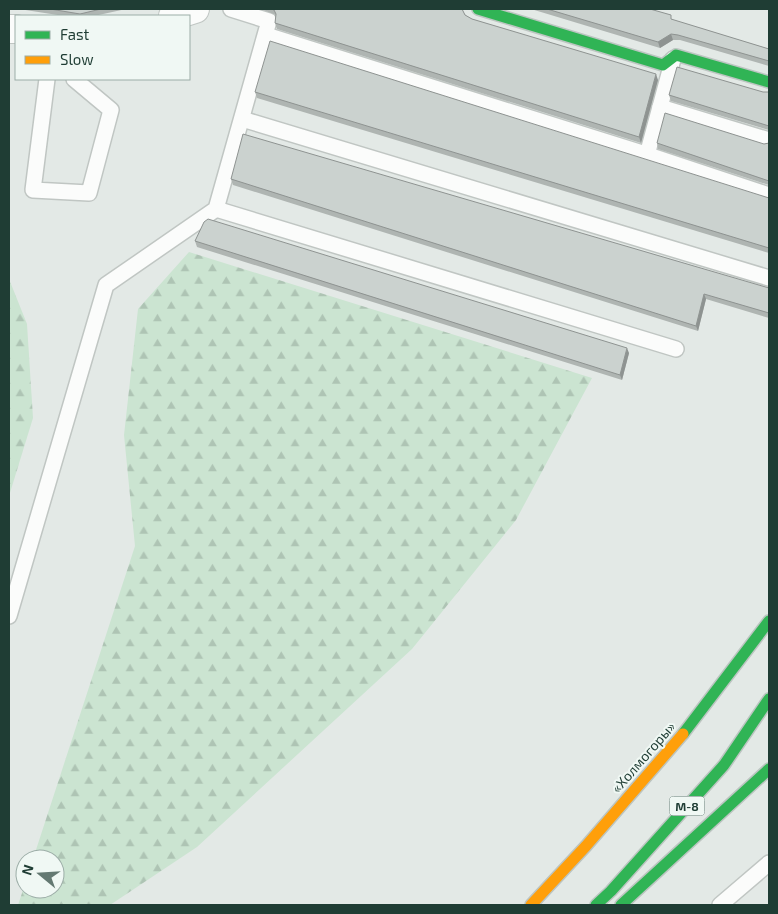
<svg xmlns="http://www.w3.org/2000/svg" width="778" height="914" font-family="'Exo 2',sans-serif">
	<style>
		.forest { fill: url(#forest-firs) }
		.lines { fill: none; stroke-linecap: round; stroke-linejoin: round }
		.lane-casing { stroke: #c0c6c3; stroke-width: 18 }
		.street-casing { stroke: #c0c6c3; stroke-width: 30 }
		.fast-casing { stroke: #bcc5c1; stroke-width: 14 }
		.slow-casing { stroke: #bcc5c1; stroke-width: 14 }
		.lane { stroke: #fbfcfb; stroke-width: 15 }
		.street { stroke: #fbfcfb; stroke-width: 28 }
		.fast { stroke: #30b455; stroke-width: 11 }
		.slow { stroke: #ff9f0a; stroke-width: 11 }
		.wall { fill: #afb5b2 }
		.shaded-wall { fill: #8e9391 }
		.building { fill: #cbd2cf; stroke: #8e9391 }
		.labels { text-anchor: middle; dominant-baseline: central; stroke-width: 4; stroke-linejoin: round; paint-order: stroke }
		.shield { fill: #f0f8f4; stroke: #5e756e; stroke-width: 1 }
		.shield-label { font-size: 12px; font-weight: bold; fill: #1f3d34 }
		.street-label { font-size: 14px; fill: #1f3d34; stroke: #f0f8f4 }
	</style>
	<defs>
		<pattern id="forest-firs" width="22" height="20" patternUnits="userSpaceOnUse" patternTransform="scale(1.25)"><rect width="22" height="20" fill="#cbe4d1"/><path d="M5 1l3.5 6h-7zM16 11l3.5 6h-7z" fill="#aec4b4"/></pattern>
	</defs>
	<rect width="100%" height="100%" fill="#e3e9e6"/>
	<g class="forest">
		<polygon points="189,252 592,378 516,520 412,649 197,847 110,905 18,905 25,884 25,889 55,889 55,859 33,859 135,546 124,435 138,309"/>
		<polygon points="9,279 27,324 33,418 9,496"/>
	</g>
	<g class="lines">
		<g class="lane-casing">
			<g id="lane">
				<polyline points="266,35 639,152 769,195"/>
				<polyline points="47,79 33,190 89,193 111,110 74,79"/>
				<polyline points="660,107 769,140"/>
				<polyline points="242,119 769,278"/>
				<polyline points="647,155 673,59"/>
				<polyline points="216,209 676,349"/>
				<polyline points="9,616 106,285 216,209 269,21 231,9"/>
				<polyline points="720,905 769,863"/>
			</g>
		</g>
		<g class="street-casing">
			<g id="street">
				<polyline points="173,16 195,9"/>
				<polyline points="9,29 16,29"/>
			</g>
		</g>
		<g class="fast-casing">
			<g id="fast">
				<polyline points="478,9 663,65 676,55 769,82"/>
				<polyline points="683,734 769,621"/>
				<polyline points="596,905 611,891 724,765 769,699"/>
				<polyline points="621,905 769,769"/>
			</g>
		</g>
		<g class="slow-casing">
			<polyline id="slow" points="531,905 586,846 683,734"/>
		</g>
		<use href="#lane" class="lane"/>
		<use href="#street" class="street"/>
		<use href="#fast" class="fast"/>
		<use href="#slow" class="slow"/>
	</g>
	<g class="wall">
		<polygon points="19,9 126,9 94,16 64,16"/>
		<polygon points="261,9 463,9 463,11 465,15 472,19 658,80 641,143 277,29 275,23 276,15"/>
		<polygon points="531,9 653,9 653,10 673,20 769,49 769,66 680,40 673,40 660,48"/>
		<polygon points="255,92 769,198 769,253 257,98"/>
		<polygon points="763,92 769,92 769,130 671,101 669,95"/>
		<polygon points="657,143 764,144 769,143 769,185 658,149"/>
		<polygon points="231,179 769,288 769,318 706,299 698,331 233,185"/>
		<polygon points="195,241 629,353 622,380 197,247"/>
	</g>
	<g class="shaded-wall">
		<polygon points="671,34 673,40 660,48 658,42"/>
		<polygon points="656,74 658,80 641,143 639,137"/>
		<polygon points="704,294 706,299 698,331 696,326"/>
		<polygon points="627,348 629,353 622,380 620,375"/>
	</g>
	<g class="building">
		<polygon points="50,9 101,9 80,14"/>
		<polygon points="272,9 462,9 465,15 472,19 656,74 639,137 275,23 276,14 274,10"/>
		<polygon points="547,9 650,9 671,15 671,19 769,49 769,61 678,35 671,34 658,42"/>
		<polygon points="270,41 769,198 769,248 255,92"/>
		<polygon points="677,67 763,92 769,92 769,126 669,95"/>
		<polygon points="665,113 764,144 769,143 769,181 657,143"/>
		<polygon points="243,134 769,288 769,313 704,294 696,326 231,179"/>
		<polygon points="208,219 627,348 620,375 195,241 204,222"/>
	</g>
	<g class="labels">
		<rect class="shield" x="669.5" y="796.5" width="35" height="19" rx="4"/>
		<g class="shield-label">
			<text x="687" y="806">М-8</text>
		</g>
		<g class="street-label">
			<text transform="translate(643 757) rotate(-49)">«Холмогоры»</text>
		</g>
	</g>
	<rect width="778" height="914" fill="none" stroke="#1f3d34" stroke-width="20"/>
	<rect x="15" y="15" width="175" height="65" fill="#f0f8f4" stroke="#9cada7"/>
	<rect x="25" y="31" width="25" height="8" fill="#30b455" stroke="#9cada7"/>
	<text x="60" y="40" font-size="15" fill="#1f3d34">Fast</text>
	<rect x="25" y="56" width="25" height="8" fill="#ff9f0a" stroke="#9cada7"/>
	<text x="60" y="65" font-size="15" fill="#1f3d34">Slow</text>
	<g transform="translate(40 874) rotate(288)"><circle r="24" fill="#f0f8f4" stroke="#9cada7"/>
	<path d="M0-4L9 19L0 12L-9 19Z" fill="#647972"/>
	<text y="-8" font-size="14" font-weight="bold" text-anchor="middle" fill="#1f3d34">N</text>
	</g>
</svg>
